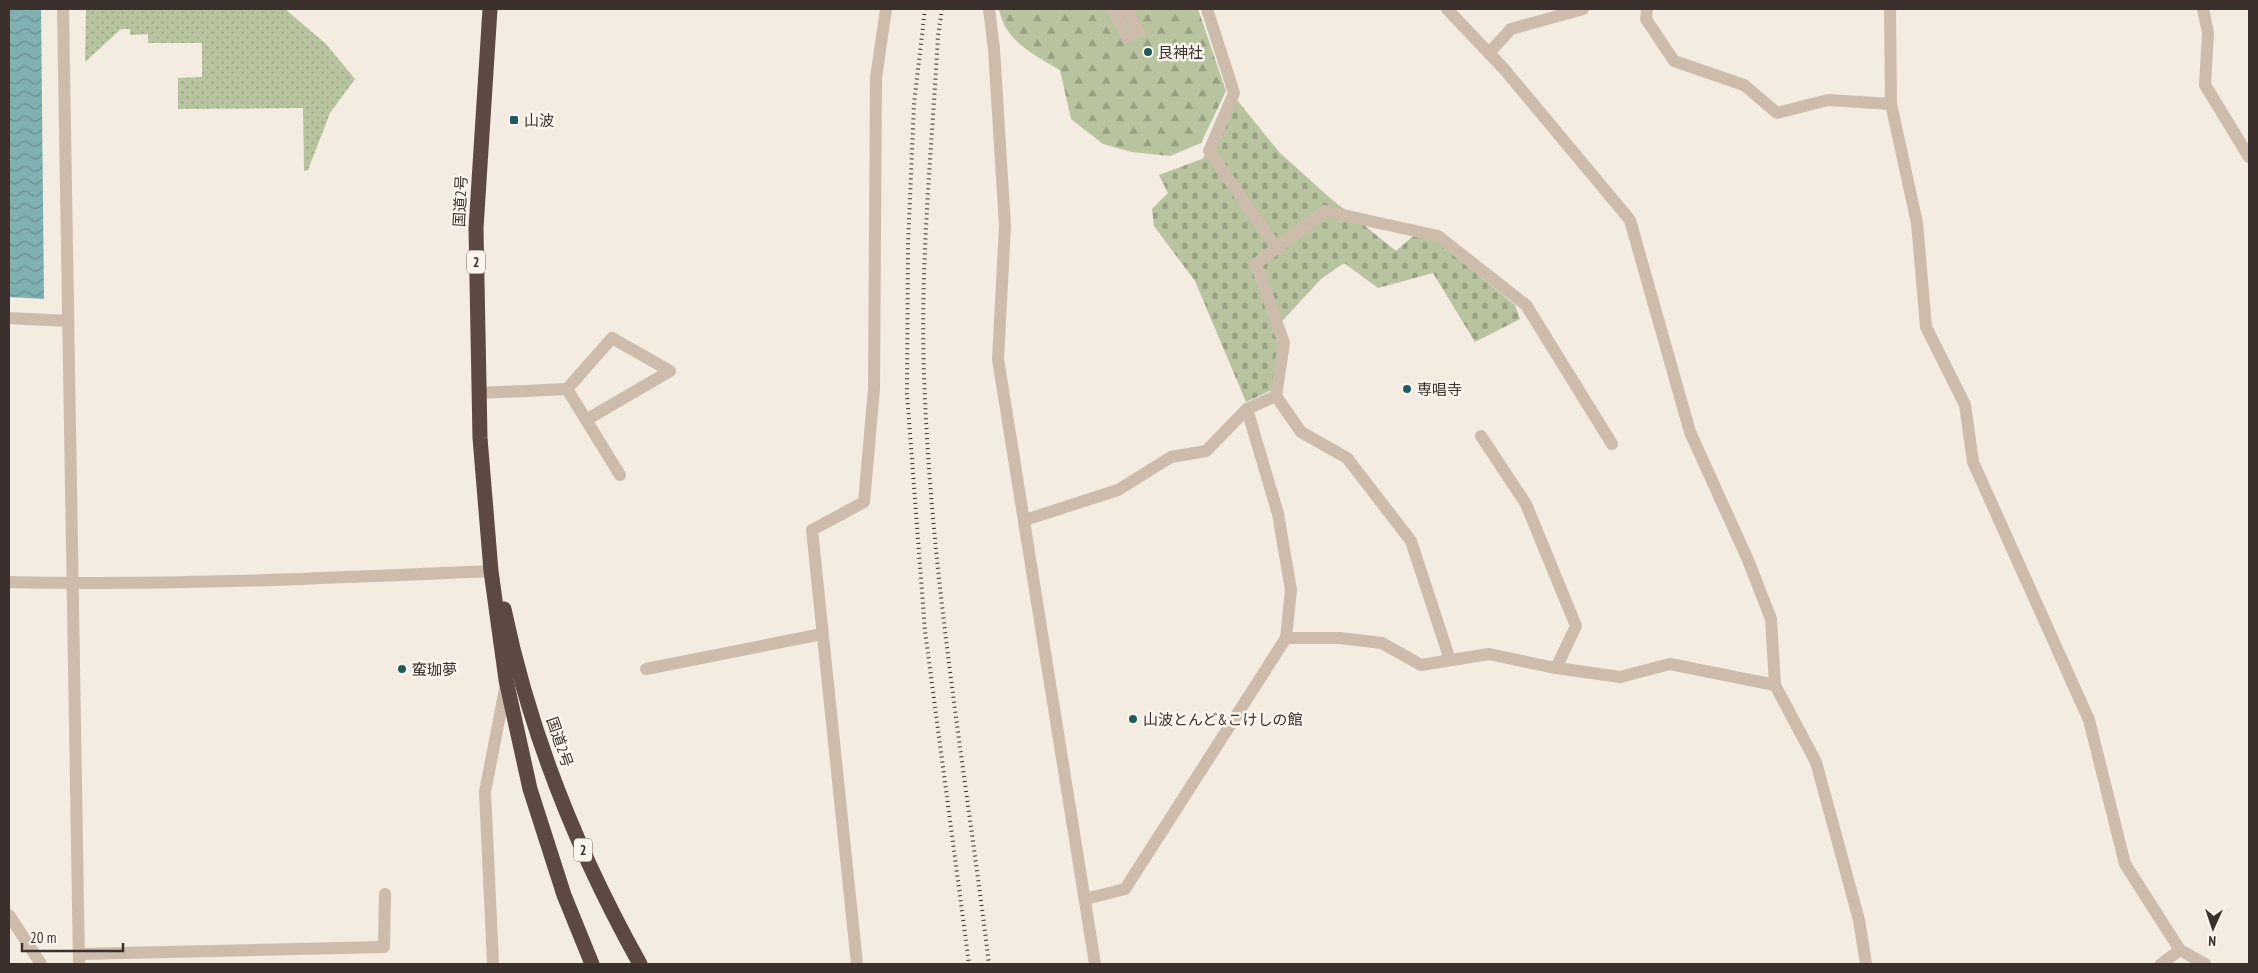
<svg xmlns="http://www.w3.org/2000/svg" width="2258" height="973" font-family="'PT Sans Narrow','Noto Sans JP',sans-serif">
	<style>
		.grass { fill: url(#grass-dots) }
		.forest { fill: url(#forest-firs) }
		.cemetery { fill: url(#cemetery-stones) }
		.water { fill: url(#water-waves) }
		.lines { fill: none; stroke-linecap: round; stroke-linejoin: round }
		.street { stroke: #cdbbac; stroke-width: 12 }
		.highway { stroke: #5c4a42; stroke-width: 15 }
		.rail { stroke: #3b302b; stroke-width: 4; stroke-dasharray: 1 4; stroke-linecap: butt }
		.poi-dot { fill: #1f5a5e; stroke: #fbf5ee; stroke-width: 2 }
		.labels { text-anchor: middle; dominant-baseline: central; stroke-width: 5; stroke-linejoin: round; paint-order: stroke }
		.shield { fill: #fbf5ee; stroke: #756b66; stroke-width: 1 }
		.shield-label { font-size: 14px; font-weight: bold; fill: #3b302b }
		.poi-label { font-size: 15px; fill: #3b302b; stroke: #fbf5ee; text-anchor: start }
		.street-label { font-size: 15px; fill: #3b302b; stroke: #fbf5ee }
	</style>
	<defs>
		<pattern id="grass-dots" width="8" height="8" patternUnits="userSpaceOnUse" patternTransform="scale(1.25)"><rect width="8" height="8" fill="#b8c4a0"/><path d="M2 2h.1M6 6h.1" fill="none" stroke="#97a083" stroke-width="1.8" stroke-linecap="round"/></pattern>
		<pattern id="forest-firs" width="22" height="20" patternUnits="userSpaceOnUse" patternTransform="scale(1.25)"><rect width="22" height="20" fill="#b8c4a0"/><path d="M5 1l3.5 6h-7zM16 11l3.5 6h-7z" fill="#97a083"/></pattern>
		<pattern id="cemetery-stones" width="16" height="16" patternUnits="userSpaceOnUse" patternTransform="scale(1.25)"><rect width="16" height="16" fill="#b8c4a0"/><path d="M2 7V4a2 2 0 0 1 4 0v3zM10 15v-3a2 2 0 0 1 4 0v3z" fill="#97a083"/></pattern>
		<pattern id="water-waves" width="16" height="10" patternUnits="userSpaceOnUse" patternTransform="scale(1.25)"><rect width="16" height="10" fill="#7fb0b2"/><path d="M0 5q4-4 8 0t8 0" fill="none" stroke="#699091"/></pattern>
	</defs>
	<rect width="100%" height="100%" fill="#f4ebe1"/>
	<polygon class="grass" points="86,9 285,9 326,44 355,79 330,113 308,170 304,171 303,108 178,109 178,78 202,77 202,43 148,43 148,34 130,35 130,29 121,29 85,62"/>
	<path class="forest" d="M999 9H1198L1226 91 1201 143 1170 156 1132 152 1103 144 1071 119 1060 70C1034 55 1004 40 999 9Z"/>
	<polygon class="cemetery" points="1237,100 1280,153 1330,198 1396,251 1414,235 1435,240 1515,305 1520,319 1475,342 1433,273 1378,288 1344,263 1321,279 1273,331 1280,345 1272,390 1246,402 1195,281 1154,226 1152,209 1168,193 1159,175 1202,159 1218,143"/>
	<polygon class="water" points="9,9 41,9 44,299 9,297"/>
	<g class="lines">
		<g class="street">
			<polyline points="63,9 79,964"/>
			<polyline points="989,9 994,49 1005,226 998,359 1095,964"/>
			<polyline points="1113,9 1127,37 1139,32 1127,9"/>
			<polyline points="1207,9 1234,93 1209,151 1276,247"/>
			<polyline points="1447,9 1504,69 1630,220 1690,432 1748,560 1771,619 1775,685 1816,762 1859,920 1866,964"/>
			<polyline points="1647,9 1646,19 1674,61 1744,85 1777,113 1828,100 1891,104"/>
			<polyline points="1890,9 1891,104 1917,223 1926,327 1965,405 1973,462 2089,720 2125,864 2180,950 2205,964"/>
			<polyline points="2203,9 2208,33 2205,85 2249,157"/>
			<polyline points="1489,53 1511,29 1583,9"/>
			<polyline points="9,318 68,321"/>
			<polyline points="479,393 567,389"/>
			<polyline points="586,420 670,371 612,338 567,389 620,475"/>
			<polyline points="1481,436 1526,504 1576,626 1556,668"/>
			<polyline points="1025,520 1118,490 1171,457 1206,451 1247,409"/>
			<path d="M9 582C169 586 331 578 491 571"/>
			<polyline points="1286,638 1340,638 1382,643 1421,665 1489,654 1550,667 1620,677 1670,664 1775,685"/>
			<polyline points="1450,660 1411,541 1347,458 1301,432 1276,396 1284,343 1256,264 1325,211 1438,236 1526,305 1612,444"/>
			<polyline points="646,669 822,634"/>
			<polyline points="1085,899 1125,889 1286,638 1291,590 1278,514 1247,409 1276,396"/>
			<polyline points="9,915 41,964"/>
			<polyline points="79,954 384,947 385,894"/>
			<polyline points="493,964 485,792 506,684"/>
			<polyline points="857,964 812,530 864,502 874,389 876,78 886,9"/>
			<polyline points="2161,964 2180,950"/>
		</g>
		<g class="highway">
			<polyline points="490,9 476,228 480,438 491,571 506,680 530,789 564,895 592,964"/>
			<path d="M504 609C530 734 578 853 640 964"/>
		</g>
		<g class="rail">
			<polyline points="925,9 914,104 908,245 907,394 925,631 969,964"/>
			<path d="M942 9 938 36C932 148 920 261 924 373 930 571 965 768 989 964"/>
		</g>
	</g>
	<g class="poi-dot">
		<circle cx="1148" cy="52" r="5"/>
		<rect x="509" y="115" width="10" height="10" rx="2.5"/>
		<circle cx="1407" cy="389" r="5"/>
		<circle cx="402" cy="669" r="5"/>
		<circle cx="1133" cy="719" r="5"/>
	</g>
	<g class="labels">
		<g class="shield">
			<rect x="467" y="250.5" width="18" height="23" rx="4"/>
			<rect x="574" y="838.5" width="18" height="23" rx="4"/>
		</g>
		<g class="shield-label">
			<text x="476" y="262">2</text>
			<text x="583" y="850">2</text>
		</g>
		<g class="poi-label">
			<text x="1158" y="52">艮神社</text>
			<text x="524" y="120">山波</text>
			<text x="1417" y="389">専唱寺</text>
			<text x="412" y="669">蛮珈夢</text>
			<text x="1143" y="719">山波とんど&amp;こけしの館</text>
		</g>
		<g class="street-label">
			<text transform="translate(460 201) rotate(-87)">国道2号</text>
			<text transform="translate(560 742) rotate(71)">国道2号</text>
		</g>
	</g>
	<rect width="2258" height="973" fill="none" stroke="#3b302b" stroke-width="20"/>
	<g transform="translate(2213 928) rotate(183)" stroke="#fbf5ee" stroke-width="4" paint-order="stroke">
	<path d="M0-4L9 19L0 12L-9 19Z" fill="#3b302b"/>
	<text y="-8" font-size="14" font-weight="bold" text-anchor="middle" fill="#3b302b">N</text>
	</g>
	<path d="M22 943v8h101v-8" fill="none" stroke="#3b302b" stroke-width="2.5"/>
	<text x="30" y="943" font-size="15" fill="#3b302b" stroke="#fbf5ee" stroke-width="4" paint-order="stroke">20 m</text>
</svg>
